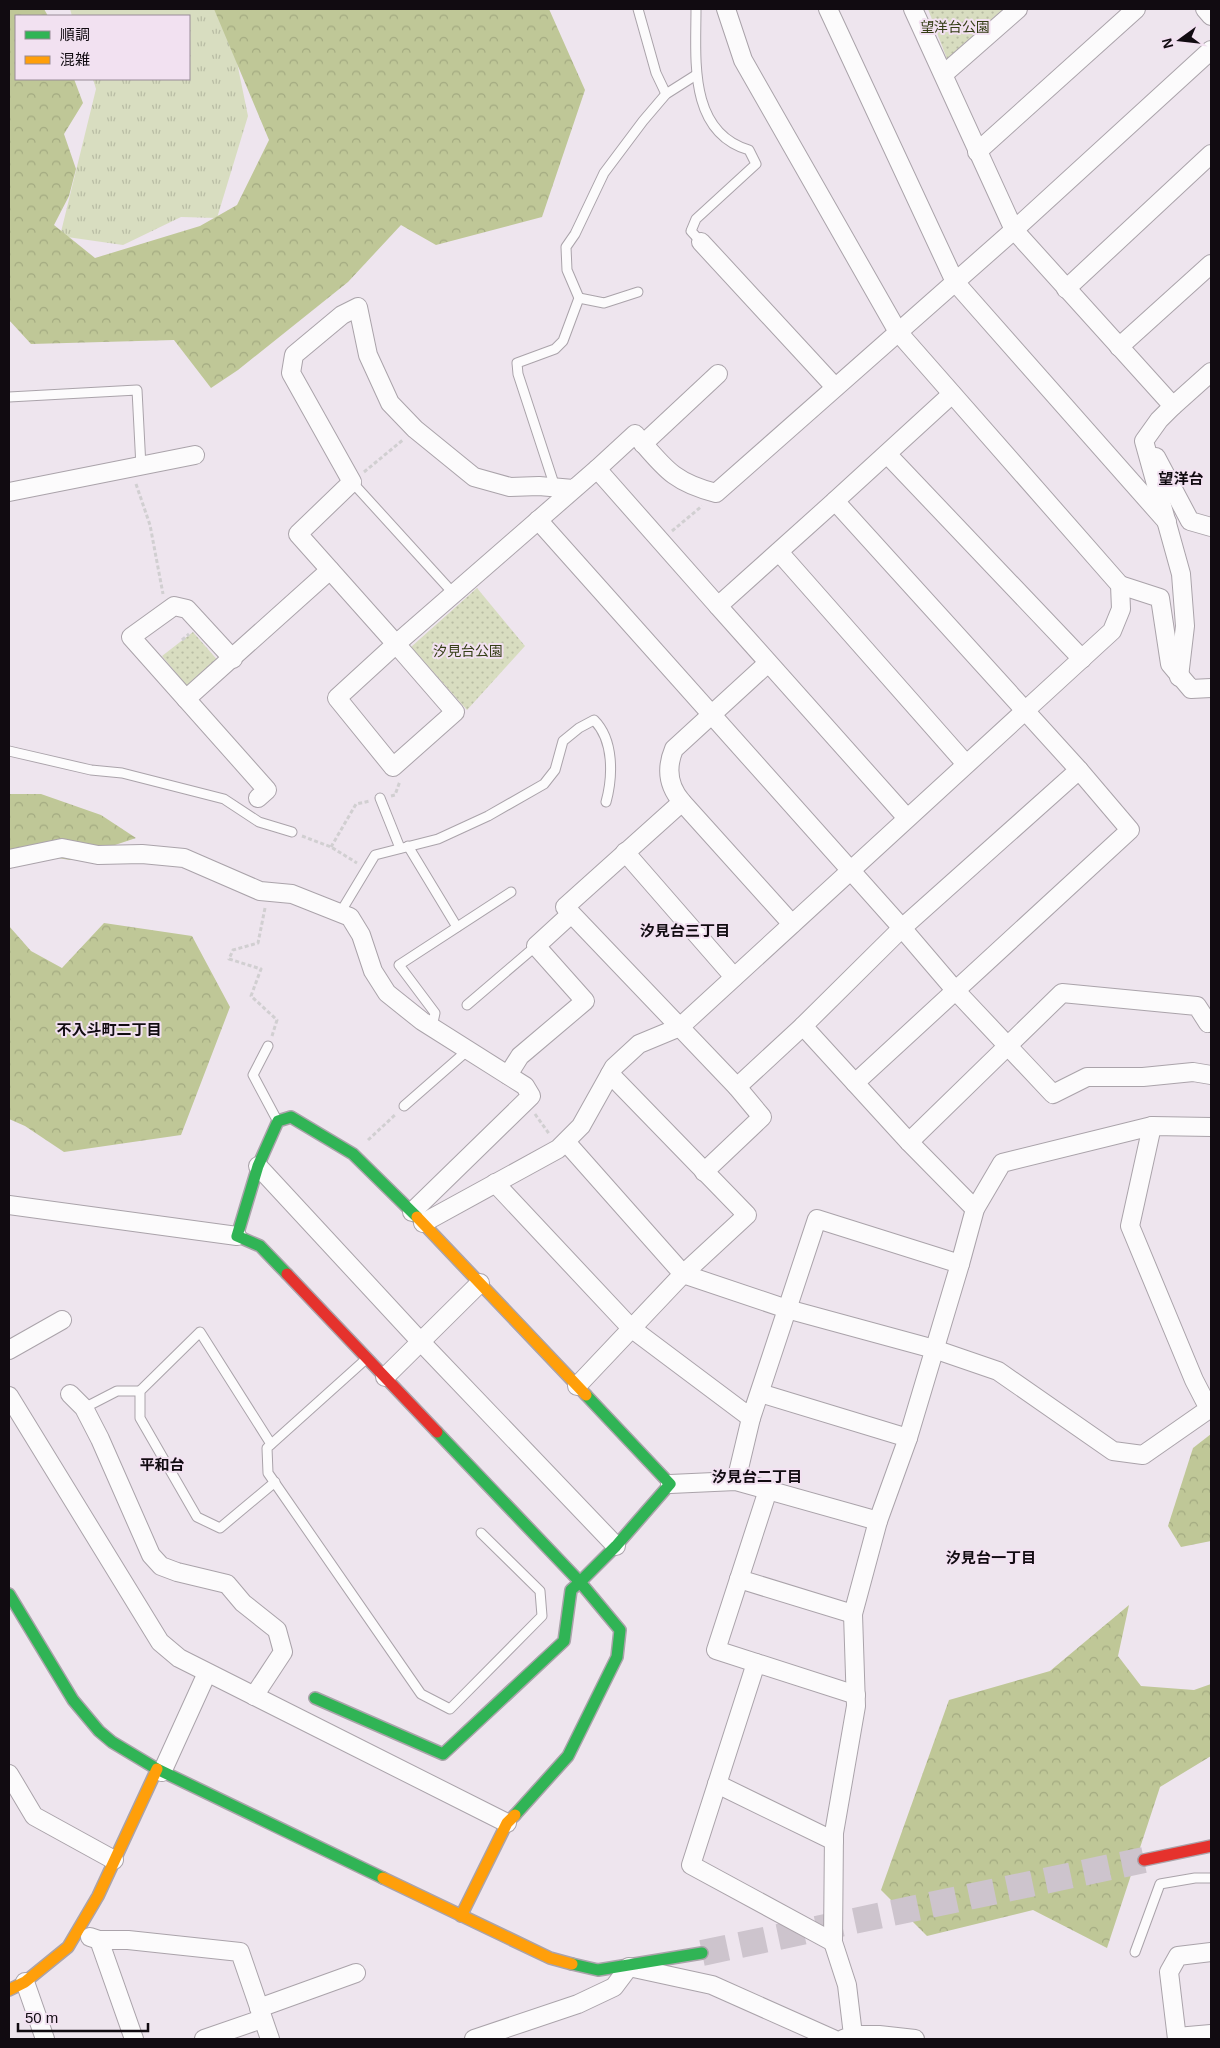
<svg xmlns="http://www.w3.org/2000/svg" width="1220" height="2048" font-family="Arial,'Noto Sans JP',sans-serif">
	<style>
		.grass { fill: url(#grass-tufts) }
		.forest { fill: url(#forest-crowns) }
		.park { fill: url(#park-dots) }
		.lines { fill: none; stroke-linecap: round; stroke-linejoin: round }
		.secondary-tunnel { stroke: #cdc4cd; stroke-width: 26; stroke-dasharray: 26 13; stroke-linecap: butt }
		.lane-casing { stroke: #aaa3aa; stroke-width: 11 }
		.street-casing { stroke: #aaa3aa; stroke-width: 20 }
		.fast-casing { stroke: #aaa3aa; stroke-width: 14 }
		.slow-casing { stroke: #aaa3aa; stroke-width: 14 }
		.jam-casing { stroke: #aaa3aa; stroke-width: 14 }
		.path { stroke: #d1cfd1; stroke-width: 3; stroke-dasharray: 4 2.5; stroke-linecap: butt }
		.lane { stroke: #fcfbfc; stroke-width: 9 }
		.street { stroke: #fcfbfc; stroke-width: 18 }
		.fast { stroke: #30b455; stroke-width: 11 }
		.slow { stroke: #ff9f0a; stroke-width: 11 }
		.jam { stroke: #e5322d; stroke-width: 11 }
		.labels { text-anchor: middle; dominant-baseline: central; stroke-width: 4; stroke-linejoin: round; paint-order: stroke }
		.park-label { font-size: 14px; fill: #343d15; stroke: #f2e1f1 }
		.neighbourhood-label { font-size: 15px; font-weight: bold; fill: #110b11; stroke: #f2e1f1 }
	</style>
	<defs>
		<pattern id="grass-tufts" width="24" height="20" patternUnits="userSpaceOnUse" patternTransform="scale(1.25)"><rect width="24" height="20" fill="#d8ddc0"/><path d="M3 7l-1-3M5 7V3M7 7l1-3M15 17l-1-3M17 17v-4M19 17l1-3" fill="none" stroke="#b8bca4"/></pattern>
		<pattern id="forest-crowns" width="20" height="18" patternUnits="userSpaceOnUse" patternTransform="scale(1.25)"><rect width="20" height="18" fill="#bfc797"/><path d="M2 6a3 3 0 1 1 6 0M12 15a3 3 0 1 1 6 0" fill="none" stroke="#a3aa81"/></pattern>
		<pattern id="park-dots" width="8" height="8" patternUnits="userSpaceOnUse" patternTransform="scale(1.25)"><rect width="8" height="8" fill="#d8ddc0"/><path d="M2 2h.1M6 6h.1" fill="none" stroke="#b8bca4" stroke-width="1.8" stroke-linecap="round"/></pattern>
	</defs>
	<rect width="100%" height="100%" fill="#eee5ee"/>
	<polygon class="grass" points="70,9 226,9 248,116 217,218 181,217 123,245 60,236 96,89 93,79 189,79 189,16 72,16"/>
	<g class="forest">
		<polygon points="9,9 44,9 48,16 16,16 16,79 74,79 83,103 64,134 76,169 69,196 54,225 95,258 200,226 237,205 269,140 214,9 549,9 585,90 542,217 436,245 401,225 348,282 238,370 211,388 174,340 31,344 9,320"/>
		<polygon points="9,794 41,794 101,815 136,838 70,860 9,850"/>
		<polygon points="104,923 192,936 230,1007 181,1135 64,1152 25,1126 9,1119 9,926 31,951 62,968"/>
		<polygon points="1211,1434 1211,1541 1181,1547 1168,1526 1193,1448"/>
		<polygon points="1129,1605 1118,1656 1141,1686 1194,1690 1211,1684 1211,1756 1160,1787 1107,1948 1033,1910 927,1936 881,1890 949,1700 1050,1671"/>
	</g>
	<g class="park">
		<polygon points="928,9 1004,9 947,59"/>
		<polygon points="477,588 525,646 467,710 411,647"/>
		<polygon points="193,632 220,663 189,689 162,656"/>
	</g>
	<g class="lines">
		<polyline class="secondary-tunnel" points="702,1953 1144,1860"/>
		<g class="lane-casing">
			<g id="lane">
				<polyline points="638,9 656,73 666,94"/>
				<path d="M696 9C696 59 688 132 749 150L756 164 696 219 691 231 701 242"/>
				<polyline points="579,298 604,303 638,292"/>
				<polyline points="9,397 137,390 141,467"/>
				<polyline points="352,482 454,594"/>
				<polyline points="555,487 518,374 517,363 555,349 563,341 579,298 567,270 566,247 575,234 604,173 643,121 666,94 696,75"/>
				<polyline points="9,751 91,770 122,773 224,799 259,822 292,832"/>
				<polyline points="380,798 400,848"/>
				<polyline points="408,846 457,927"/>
				<path d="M340 913 375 855 438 839 488 816 544 784 555 770 563 741 579 728 594 720C614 740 613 776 606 802"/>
				<polyline points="467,1005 536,946"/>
				<polyline points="432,1027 435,1013 399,965 511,892"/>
				<polyline points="268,1046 253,1075 277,1120"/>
				<polyline points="404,1106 468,1050"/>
				<polyline points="365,1360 267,1448 268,1473 421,1694 450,1709 542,1616 540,1591 481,1533"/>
				<polyline points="84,1408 117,1391 140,1391"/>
				<polyline points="271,1444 200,1332 140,1391 140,1418 197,1517 220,1528 275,1482"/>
				<polyline points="1135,1952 1160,1884 1195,1878 1211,1878"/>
			</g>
		</g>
		<g class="street-casing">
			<g id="street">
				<polyline points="828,9 955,282 1167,522"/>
				<polyline points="913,9 1014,230 1173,406 1211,372"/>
				<polyline points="1205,9 1211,16"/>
				<polyline points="944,74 1018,9"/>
				<polyline points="977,152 1136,9"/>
				<polyline points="701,242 835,387"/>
				<polyline points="1066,289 1211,154"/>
				<polyline points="1119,347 1211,264"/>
				<polyline points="1173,406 1159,420 1144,441 1181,574 1185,626 1179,677"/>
				<polyline points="643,444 718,374"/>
				<polyline points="887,454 1082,659"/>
				<polyline points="1156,457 1190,521 1211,527"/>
				<path d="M597 469 635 434C664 467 672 482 716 493L1014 230 1211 50"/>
				<polyline points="573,489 539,486 510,487 474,477 415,429 390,403 368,355 358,307 342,315 294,355 291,373 352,482 298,534 396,644 597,469 718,606"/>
				<polyline points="9,492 195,455"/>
				<polyline points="835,501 952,394"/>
				<polyline points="538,520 902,928 955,990 1053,1094 1087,1077 1143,1077 1193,1072 1211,1075"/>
				<polyline points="779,552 966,764"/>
				<polyline points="1120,585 1160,598 1170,664 1191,689 1211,688"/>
				<polygon points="396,644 455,712 393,767 337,698"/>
				<polyline points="233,659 187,609 174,606 131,637 267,790 258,798"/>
				<polyline points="186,699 330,570"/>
				<path d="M682 802C668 786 666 768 674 749L768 663"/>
				<polyline points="625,852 734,977"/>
				<polyline points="9,859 62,848 98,855 142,854 184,858 260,891 292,894 350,917 361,935 373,971 387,993 422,1021 525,1086 531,1096 412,1212"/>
				<polyline points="792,924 682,802 565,907 737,1087 803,1026 902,928 1079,770 835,501 718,606 907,818"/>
				<polyline points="803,1026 909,1142 975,1209"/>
				<polyline points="610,1074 747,1215 683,1274 787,1309 934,1349 998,1371 1113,1451 1143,1455 1209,1409 1194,1380 1130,1226 1152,1126"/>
				<polyline points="508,1075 520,1056 585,1001 536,946 571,914"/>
				<polyline points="855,1083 1130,830 1079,770"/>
				<polyline points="566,1142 683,1274 577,1386"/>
				<polyline points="909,1142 1062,993 1197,1006 1208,1023 1211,1022"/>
				<polyline points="258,1166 420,1341 616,1546"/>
				<polyline points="704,1172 762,1117 737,1087"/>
				<polyline points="495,1183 631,1328 751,1418 817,1219 960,1264 908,1438 878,1521 736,1481 670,1484"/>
				<polyline points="9,1205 237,1236"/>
				<polyline points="423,1223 558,1149 581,1126 614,1067 639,1044 680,1027 1112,631 1121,609 1120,585 898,332 743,60 726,9"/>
				<polyline points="960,1264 975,1209 1002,1163 1152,1126 1211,1127"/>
				<polyline points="9,1350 62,1320"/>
				<polyline points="385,1377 480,1283"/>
				<polyline points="760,1393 908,1438"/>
				<polyline points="70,1394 84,1408 100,1439 151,1555 161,1566 177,1572 227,1584 243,1603 277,1630 283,1652 254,1696"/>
				<polyline points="9,1396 160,1642 179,1658 507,1823"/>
				<polyline points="736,1481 751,1418"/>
				<polyline points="768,1490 716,1650 856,1695"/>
				<polyline points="739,1579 853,1614"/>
				<polyline points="756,1663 691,1865 833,1942"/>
				<polyline points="162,1772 207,1673"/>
				<polyline points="9,1774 34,1816 114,1860"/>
				<polyline points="717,1784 834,1841"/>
				<polyline points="90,1937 99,1940 134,2039"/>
				<polyline points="99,1940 128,1940 240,1952 270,2039"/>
				<polyline points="25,1982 45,2039"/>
				<polyline points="259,2008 356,1973"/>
				<polyline points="853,2035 879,2035 915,2039"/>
				<polyline points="1177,2037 1211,2034"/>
				<polyline points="204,2039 262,2019"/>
				<polyline points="474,2039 578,2004 614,1987 629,1967 712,1985 833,2039"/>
				<polyline points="843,2039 853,2035 847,1985 833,1942 834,1833 856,1706 853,1614 878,1521"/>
				<polyline points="1177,2039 1169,1972 1178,1956 1211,1952"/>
			</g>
		</g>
		<g class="fast-casing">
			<g id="fast">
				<polyline points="287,1274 260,1246 237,1236 258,1166 278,1121 291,1117 353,1154 417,1217"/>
				<polyline points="9,1594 73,1700 99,1731 112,1742 157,1769 383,1878"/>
				<polyline points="315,1698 443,1754 564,1641 571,1590 580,1582 437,1432"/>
				<polyline points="515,1815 568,1756 617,1657 620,1630 580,1582 616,1546 670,1484 586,1395"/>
				<polyline points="572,1964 598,1970 702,1953"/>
			</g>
		</g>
		<g class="slow-casing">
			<g id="slow">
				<polyline points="417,1217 586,1395"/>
				<polyline points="383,1878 550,1958 572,1964"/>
				<polyline points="461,1916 507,1823 515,1815"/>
				<polyline points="9,1990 25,1982 68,1947 98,1896 157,1769"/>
			</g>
		</g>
		<g class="jam-casing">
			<g id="jam">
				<polyline points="287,1274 437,1432"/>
				<polyline points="1144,1860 1211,1846"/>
			</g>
		</g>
		<g class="path">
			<polyline points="364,472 404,439"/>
			<polyline points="136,484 150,525 163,594"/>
			<polyline points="672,531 702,506"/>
			<polyline points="182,640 189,634"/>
			<polyline points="391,796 395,795 400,781"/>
			<polyline points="302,836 331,847 357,863"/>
			<polyline points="331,847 356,804 370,801"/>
			<polyline points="265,908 258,943 233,950 229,959 261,969 251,996 277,1020 272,1036"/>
			<polyline points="535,1114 550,1135"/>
			<polyline points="368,1140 396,1114"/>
		</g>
		<use href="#lane" class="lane"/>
		<use href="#street" class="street"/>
		<use href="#fast" class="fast"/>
		<use href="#slow" class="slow"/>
		<use href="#jam" class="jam"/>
	</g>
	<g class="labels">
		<g class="park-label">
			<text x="955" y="27">望洋台公園</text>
			<text x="468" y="651">汐見台公園</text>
		</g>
		<g class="neighbourhood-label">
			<text x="1181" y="478">望洋台</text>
			<text x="685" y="930">汐見台三丁目</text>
			<text x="109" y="1029">不入斗町二丁目</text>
			<text x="162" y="1464">平和台</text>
			<text x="757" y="1476">汐見台二丁目</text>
			<text x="991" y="1557">汐見台一丁目</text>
		</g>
	</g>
	<rect width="1220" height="2048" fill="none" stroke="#110b11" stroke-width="20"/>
	<rect x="15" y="15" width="175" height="65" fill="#f2e1f1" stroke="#988b97"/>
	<rect x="25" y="31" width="25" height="8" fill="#30b455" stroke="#988b97"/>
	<text x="60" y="40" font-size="15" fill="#110b11">順調</text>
	<rect x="25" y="56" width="25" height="8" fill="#ff9f0a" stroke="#988b97"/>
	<text x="60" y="65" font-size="15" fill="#110b11">混雑</text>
	<g transform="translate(1180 40) rotate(255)" stroke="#f2e1f1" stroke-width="4" paint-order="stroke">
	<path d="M0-4L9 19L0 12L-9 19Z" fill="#110b11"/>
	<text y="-8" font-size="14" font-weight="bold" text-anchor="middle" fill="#110b11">N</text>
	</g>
	<path d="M18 2023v8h130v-8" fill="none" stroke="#110b11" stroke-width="2.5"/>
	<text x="25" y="2023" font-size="15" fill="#110b11" stroke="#f2e1f1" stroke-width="4" paint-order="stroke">50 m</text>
</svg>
